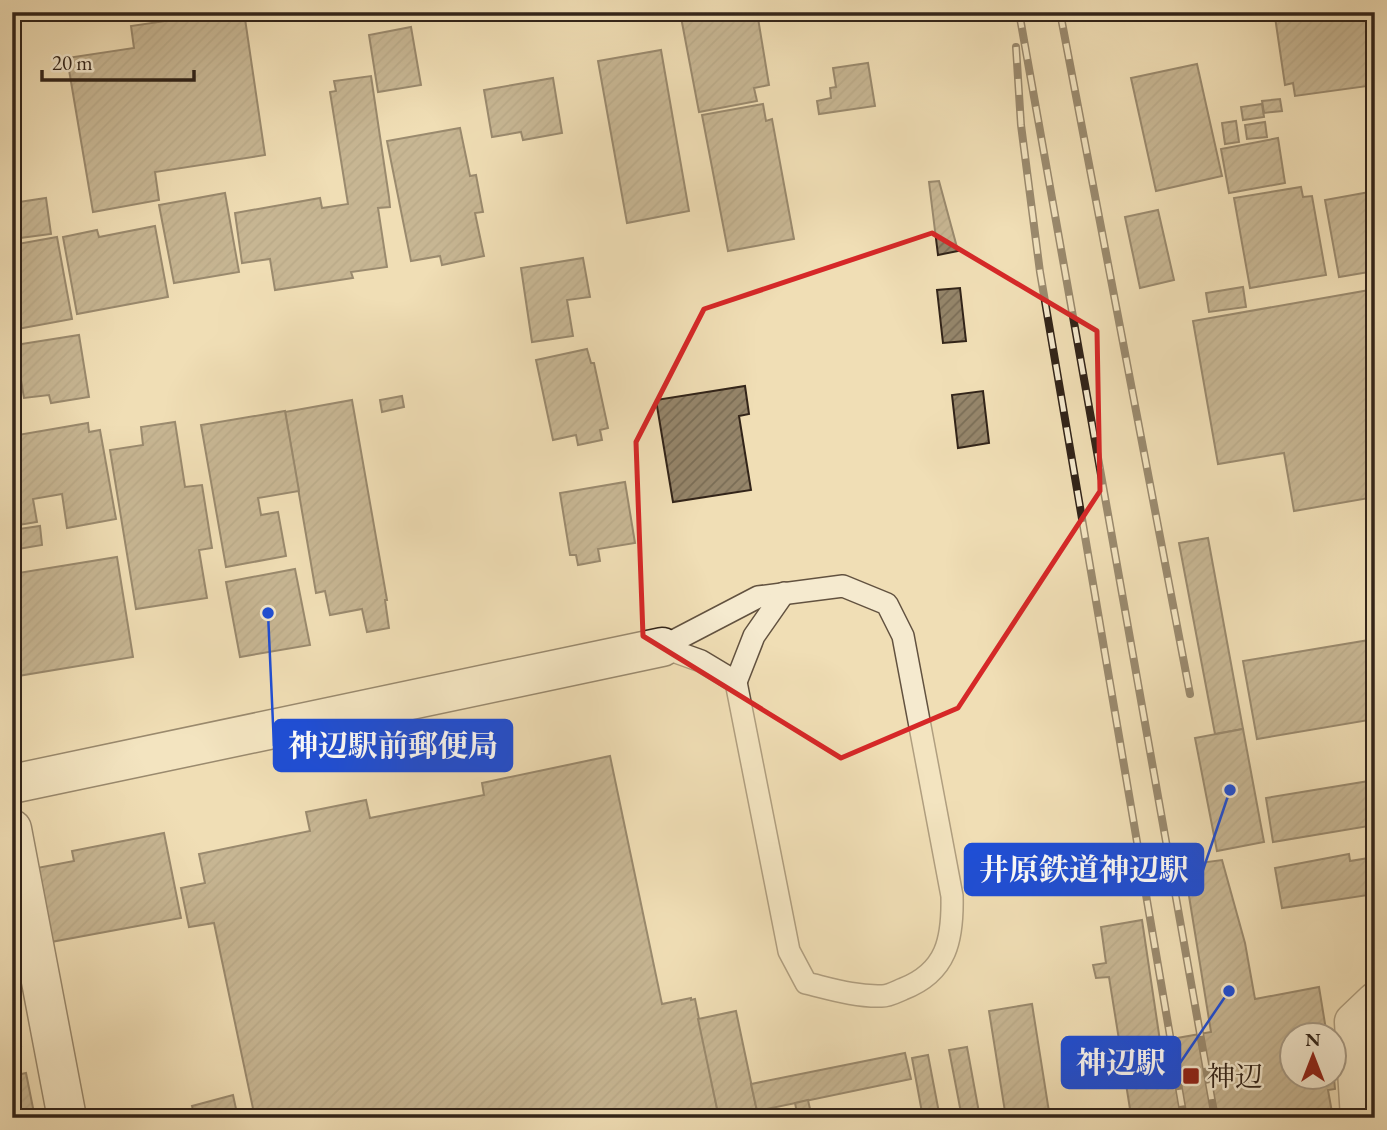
<svg xmlns="http://www.w3.org/2000/svg" width="1387" height="1130" font-family="'EB Garamond','Noto Serif JP',serif">
	<style>
		.building { fill: url(#building-hatch); stroke: #322419; stroke-width: 2 }
		.lines { fill: none; stroke-linecap: round; stroke-linejoin: round }
		.lane-casing { stroke: #625240; stroke-width: 24 }
		.street-casing { stroke: #625240; stroke-width: 41 }
		.secondary-casing { stroke: #322419; stroke-width: 41 }
		.lane { stroke: #f5eacf; stroke-width: 21 }
		.street { stroke: #f5eacf; stroke-width: 38 }
		.secondary { stroke: #f5eacf; stroke-width: 38 }
		.rail-casing { stroke: #322419; stroke-width: 8 }
		.rail { stroke: #f5eacf; stroke-width: 5; stroke-dasharray: 16; stroke-linecap: butt }
		.marked { fill: none; stroke: #d62828; stroke-width: 5; stroke-linejoin: round }
		.poi-dot { fill: #8f2418; stroke: #f5eacf; stroke-width: 2.5 }
		.labels { text-anchor: middle; dominant-baseline: central; stroke-width: 5; stroke-linejoin: round; paint-order: stroke }
		.poi-label { font-size: 28px; fill: #322419; stroke: #f5eacf; text-anchor: start }
		.leader { fill: none; stroke: #1d4ed8; stroke-width: 2.5 }
		.callout-dot { fill: #1d4ed8; stroke: #f5eacf; stroke-width: 2.5 }
		.callout { fill: #1d4ed8; stroke: #1d4ed8; stroke-width: 2.5 }
		.callout-label { font-size: 30px; text-anchor: middle; font-weight: bold; fill: #fff }
	</style>
	<defs>
		<pattern id="building-hatch" width="6" height="6" patternUnits="userSpaceOnUse" patternTransform="scale(1.75)"><rect width="6" height="6" fill="#95856a"/><path d="M-1 1l2-2M0 6l6-6M5 7l2-2" fill="none" stroke="#7a6d56"/></pattern>
	</defs>
	<rect width="100%" height="100%" fill="#f0deb5"/>
	<filter id="stains"><feTurbulence type="fractalNoise" baseFrequency=".00286" numOctaves="4"/><feColorMatrix values="0 0 0 0 .2 0 0 0 0 .09 0 0 0 0 .02 0 0 0 .5 -.17"/></filter>
	<radialGradient id="worn" r=".72"><stop offset=".6" stop-color="#630" stop-opacity="0"/><stop offset="1" stop-color="#630" stop-opacity=".3"/></radialGradient>
	<g class="building">
		<polygon points="226,12 244,12 265,155 155,172 159,200 93,212 67,58 134,48 131,26"/>
		<polygon points="680,12 757,12 769,85 754,88 757,101 699,112"/>
		<polygon points="1309,12 1375,12 1375,85 1295,96 1293,83 1285,85 1275,17"/>
		<polygon points="411,27 421,85 378,92 369,35"/>
		<polygon points="661,50 689,211 627,223 598,61"/>
		<polygon points="868,63 875,106 819,114 817,101 831,98 830,88 836,87 833,68"/>
		<polygon points="1197,64 1222,176 1156,191 1131,78"/>
		<polygon points="371,76 389,197 390,207 378,208 387,267 351,272 353,278 275,290 270,259 242,263 235,213 320,198 322,208 348,204 330,92 336,91 334,81"/>
		<polygon points="553,78 562,133 523,140 521,132 492,137 484,90"/>
		<polygon points="1280,99 1282,111 1264,113 1262,101"/>
		<polygon points="763,104 766,121 772,119 794,239 728,251 702,115"/>
		<polygon points="1262,104 1264,117 1243,120 1241,107"/>
		<polygon points="1236,121 1239,142 1225,144 1222,123"/>
		<polygon points="1265,122 1267,137 1247,139 1245,125"/>
		<polygon points="460,128 470,176 476,175 483,212 475,213 484,256 442,265 440,256 411,261 387,141"/>
		<polygon points="1278,138 1285,183 1229,193 1221,149"/>
		<polygon points="939,181 958,251 938,255 929,182"/>
		<polygon points="1301,187 1303,197 1312,196 1326,275 1250,288 1234,198"/>
		<polygon points="1375,191 1375,271 1339,277 1325,200"/>
		<polygon points="225,193 239,272 174,283 159,205"/>
		<polygon points="46,198 51,234 12,239 12,203"/>
		<polygon points="1158,210 1174,280 1140,288 1125,217"/>
		<polygon points="155,226 168,297 77,314 63,237 97,230 99,237"/>
		<polygon points="57,237 72,319 12,330 12,245"/>
		<polygon points="583,258 590,297 567,300 573,336 532,342 521,268"/>
		<polygon points="1243,287 1246,307 1209,312 1206,293"/>
		<polygon points="960,288 966,341 943,343 937,290"/>
		<polygon points="1375,289 1375,497 1294,511 1284,453 1218,464 1193,321"/>
		<polygon points="79,335 89,397 51,403 49,395 24,398 15,345"/>
		<polygon points="587,349 591,363 594,363 608,428 600,430 602,440 578,445 576,435 553,440 536,360"/>
		<polygon points="12,363 19,404 12,405"/>
		<polygon points="745,386 749,414 739,416 751,490 673,502 656,400"/>
		<polygon points="983,391 989,443 958,448 952,395"/>
		<polygon points="402,396 404,407 382,412 380,400"/>
		<polygon points="352,400 387,600 385,600 389,628 367,632 362,609 330,615 325,591 316,593 285,412"/>
		<polygon points="285,411 299,491 258,498 261,515 278,512 286,556 226,567 201,425"/>
		<polygon points="175,422 185,487 202,485 212,548 199,550 207,598 136,609 110,450 143,445 141,427"/>
		<polygon points="88,423 89,432 100,430 116,519 67,528 62,494 33,499 37,522 12,526 12,436"/>
		<polygon points="625,482 635,543 598,549 600,561 578,565 576,555 570,555 560,493"/>
		<polygon points="40,526 42,545 12,550 12,530"/>
		<polygon points="1208,538 1243,729 1215,734 1179,543"/>
		<polygon points="117,557 133,657 12,677 12,574"/>
		<polygon points="295,569 310,645 240,657 226,582"/>
		<polygon points="1375,639 1375,719 1257,739 1243,661"/>
		<polygon points="1243,729 1264,842 1217,851 1195,738"/>
		<polygon points="610,756 662,1004 691,998 691,1000 695,999 719,1118 255,1118 214,923 189,927 181,888 205,883 199,854 310,831 306,812 366,800 370,818 484,795 482,783"/>
		<polygon points="1375,780 1375,825 1273,842 1266,798"/>
		<polygon points="164,833 181,918 51,942 37,868 74,861 72,851"/>
		<polygon points="1349,854 1350,861 1375,857 1375,894 1282,908 1275,868"/>
		<polygon points="1222,860 1245,943 1255,999 1319,987 1327,1036 1292,1036 1292,1078 1334,1078 1335,1089 1328,1090 1333,1118 1074,1118 1130,1109 1109,977 1096,978 1093,965 1106,963 1101,927 1142,920 1160,1041 1211,1032 1184,865"/>
		<polygon points="1032,1004 1050,1118 1006,1118 989,1011"/>
		<polygon points="12,1007 21,1046 12,1048"/>
		<polygon points="736,1011 757,1111 719,1118 698,1019"/>
		<polygon points="967,1047 980,1118 962,1118 949,1050"/>
		<polygon points="905,1053 911,1079 757,1111 751,1084"/>
		<polygon points="12,1055 14,1055 17,1069 12,1070"/>
		<polygon points="928,1055 940,1118 923,1118 912,1058"/>
		<polygon points="26,1073 35,1118 12,1118 12,1076"/>
		<polygon points="233,1095 238,1118 195,1118 192,1106"/>
		<polygon points="808,1100 812,1118 798,1118 795,1103"/>
	</g>
	<g class="lines">
		<g class="lane-casing">
			<g id="lane">
				<path d="M843 586 887 604 903 636 952 896C953 939 947 972 903 989 896 992 889 996 882 996 856 997 831 989 806 983L789 951 736 682 701 661 662 647 758 597Z"/>
				<polyline points="736,682 754,636 784,593"/>
			</g>
		</g>
		<g class="street-casing">
			<polyline id="street" points="1360,1118 1354,1022 1375,1002"/>
		</g>
		<g class="secondary-casing">
			<g id="secondary">
				<polyline points="12,784 662,647"/>
				<polyline points="12,829 67,1118"/>
			</g>
		</g>
		<use href="#lane" class="lane"/>
		<use href="#street" class="street"/>
		<use href="#secondary" class="secondary"/>
		<g class="rail-casing">
			<g id="rail">
				<polyline points="1019,12 1215,1118"/>
				<polyline points="1060,12 1190,694"/>
				<polyline points="1016,47 1021,125 1040,272 1184,1118"/>
			</g>
		</g>
		<use href="#rail" class="rail"/>
	</g>
	<path d="M0 0H1387V1130H0ZM932 233 1097 331 1100 491 958 708 841 758 643 636 636 442 704 309Z" fill="#f0deb5" fill-opacity=".55" fill-rule="evenodd"/>
	<path class="marked" d="M932 233 1097 331 1100 491 958 708 841 758 643 636 636 442 704 309Z"/>
	<rect class="poi-dot" x="1182" y="1067" width="18" height="18" rx="3.5"/>
	<g class="labels">
		<g class="poi-label">
			<text x="1207" y="1076">神辺</text>
		</g>
	</g>
	<path class="leader" d="M268 613L274 746M1230 790L1203 870M1229 991L1180 1063"/>
	<g class="callout-dot">
		<circle cx="268" cy="613" r="7"/>
		<circle cx="1230" cy="790" r="7"/>
		<circle cx="1229" cy="991" r="7"/>
	</g>
	<g class="callout">
		<rect x="274" y="720" width="238" height="51" rx="7"/>
		<rect x="965" y="844" width="238" height="51" rx="7"/>
		<rect x="1062" y="1037" width="118" height="51" rx="7"/>
	</g>
	<g class="callout-label">
		<text x="393" y="756">神辺駅前郵便局</text>
		<text x="1084" y="880">井原鉄道神辺駅</text>
		<text x="1121" y="1073">神辺駅</text>
	</g>
	<rect width="1387" height="1130" fill="none" stroke="#f0deb5" stroke-width="42"/>
	<rect x="14" y="14" width="1359" height="1102" fill="none" stroke="#322419" stroke-width="3.5"/>
	<rect x="21" y="21" width="1345" height="1088" fill="none" stroke="#322419" stroke-width="2"/>
	<g transform="translate(1313 1056)"><circle r="33" fill="#f5eacf" stroke="#a79b86" stroke-width="2"/>
	<path d="M0-5L12 26L0 18L-12 26Z" fill="#8f2418"/>
	<text y="-10" font-size="19" font-weight="bold" text-anchor="middle" fill="#322419">N</text>
	</g>
	<path d="M42 70v10h152v-10" fill="none" stroke="#322419" stroke-width="3.5"/>
	<text x="52" y="70" font-size="21" fill="#322419" stroke="#f5eacf" stroke-width="5" paint-order="stroke">20 m</text>
	<rect width="100%" height="100%" filter="url(#stains)"/>
	<rect width="100%" height="100%" fill="url(#worn)"/>
</svg>
